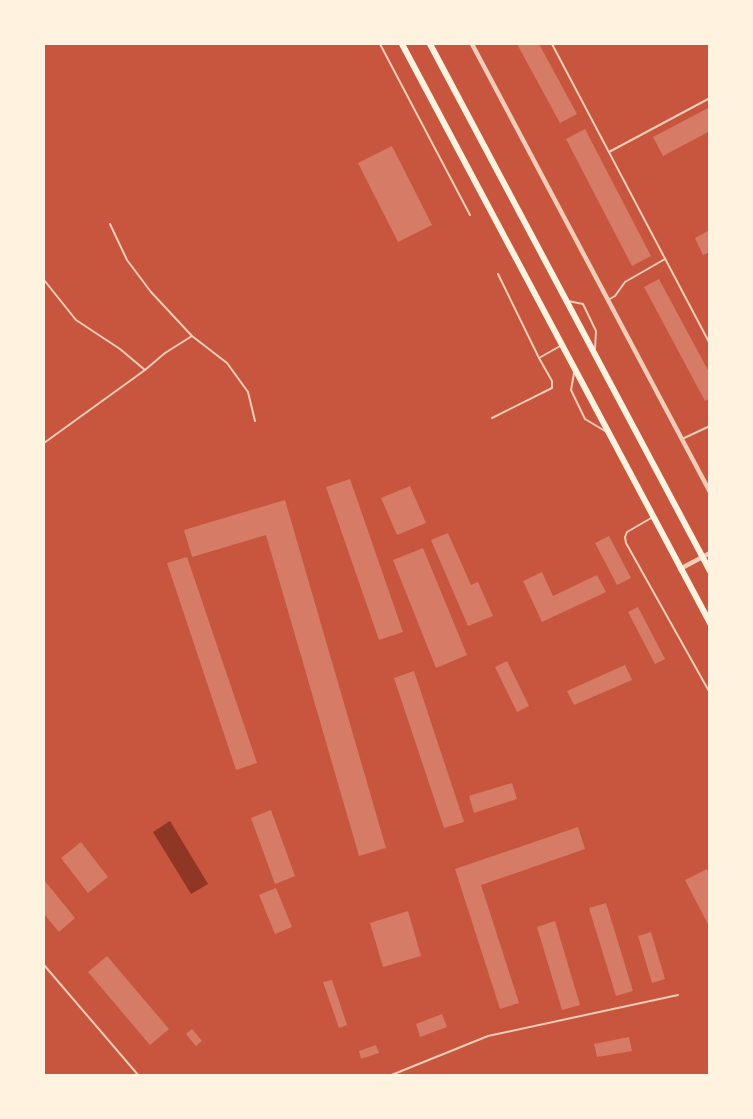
<svg xmlns="http://www.w3.org/2000/svg" width="753" height="1119" font-family="Arial,sans-serif">
	<style>
		.water { fill: #8f3625 }
		.building { fill: #d67c66 }
		.lines { fill: none; stroke-linecap: round; stroke-linejoin: round }
		.service { stroke: #f1ccb7; stroke-width: 2 }
		.minor { stroke: #f1ccb7; stroke-width: 4.5 }
		.secondary { stroke: #fff3e0; stroke-width: 6 }
	</style>
	<rect width="100%" height="100%" fill="#c8553d"/>
	<polygon class="water" points="170,821 208,884 191,894 153,832"/>
	<g class="building">
		<polygon points="517,44 539,44 577,114 560,123"/>
		<polygon points="710,107 710,131 663,156 653,137"/>
		<polygon points="585,129 651,256 632,266 566,139"/>
		<polygon points="392,146 432,225 398,242 358,163"/>
		<polygon points="710,230 710,252 703,255 695,238"/>
		<polygon points="659,279 710,374 710,398 705,401 644,287"/>
		<polygon points="350,479 403,632 379,640 326,487"/>
		<polygon points="410,486 426,523 397,535 381,498"/>
		<polygon points="285,500 386,848 359,856 266,535 192,557 184,530"/>
		<polygon points="448,533 471,585 478,582 493,616 468,626 431,540"/>
		<polygon points="609,536 631,578 617,585 595,543"/>
		<polygon points="423,548 467,655 436,668 393,560"/>
		<polygon points="187,557 257,763 236,770 167,563"/>
		<polygon points="542,572 553,596 597,575 606,592 542,622 523,581"/>
		<polygon points="638,607 665,659 655,664 628,612"/>
		<polygon points="507,661 529,706 517,712 495,667"/>
		<polygon points="625,665 632,680 574,705 567,691"/>
		<polygon points="414,671 464,822 444,828 394,678"/>
		<polygon points="512,783 517,799 474,813 469,796"/>
		<polygon points="271,810 295,876 275,884 251,818"/>
		<polygon points="578,827 585,849 481,885 519,1003 500,1009 455,869"/>
		<polygon points="81,842 108,877 88,893 61,858"/>
		<polygon points="707,869 710,875 710,928 685,880"/>
		<polygon points="44,880 75,918 59,932 44,914"/>
		<polygon points="276,888 292,927 275,934 259,895"/>
		<polygon points="606,903 633,991 616,996 589,908"/>
		<polygon points="408,911 421,956 383,967 370,923"/>
		<polygon points="555,921 580,1005 562,1010 537,927"/>
		<polygon points="651,932 665,979 652,983 638,936"/>
		<polygon points="107,956 169,1029 150,1045 88,972"/>
		<polygon points="332,980 347,1025 339,1028 323,982"/>
		<polygon points="442,1014 447,1027 420,1037 416,1024"/>
		<polygon points="192,1029 202,1041 196,1046 186,1034"/>
		<polygon points="629,1037 632,1051 597,1057 594,1044"/>
		<polygon points="376,1045 379,1053 361,1059 359,1051"/>
	</g>
	<g class="lines">
		<g class="service">
			<polyline points="380,44 470,215"/>
			<polyline points="552,44 710,344"/>
			<polyline points="609,152 710,98"/>
			<polyline points="110,224 127,260 151,292 192,336"/>
			<polyline points="498,274 539,358 562,345"/>
			<polyline points="44,280 76,320 120,349 145,370"/>
			<polyline points="608,300 615,296 625,282 665,259"/>
			<polyline points="568,301 583,304 596,331 595,349"/>
			<polyline points="574,373 571,390 585,419 605,431"/>
			<polyline points="492,418 552,388 552,381 539,358"/>
			<polyline points="682,439 710,426"/>
			<polyline points="44,443 145,370 165,353 192,336 227,363 248,392 255,421"/>
			<polyline points="653,517 627,532 625,537 626,543 710,693"/>
			<polyline points="44,965 139,1076"/>
			<polyline points="389,1076 488,1036 678,995"/>
		</g>
		<g class="minor">
			<polyline points="472,44 710,492"/>
			<polyline points="680,569 710,553"/>
		</g>
		<g class="secondary">
			<polyline points="402,44 710,623"/>
			<polyline points="430,44 710,571"/>
		</g>
	</g>
	<rect width="753" height="1119" fill="none" stroke="#fff3e0" stroke-width="90"/>
</svg>
